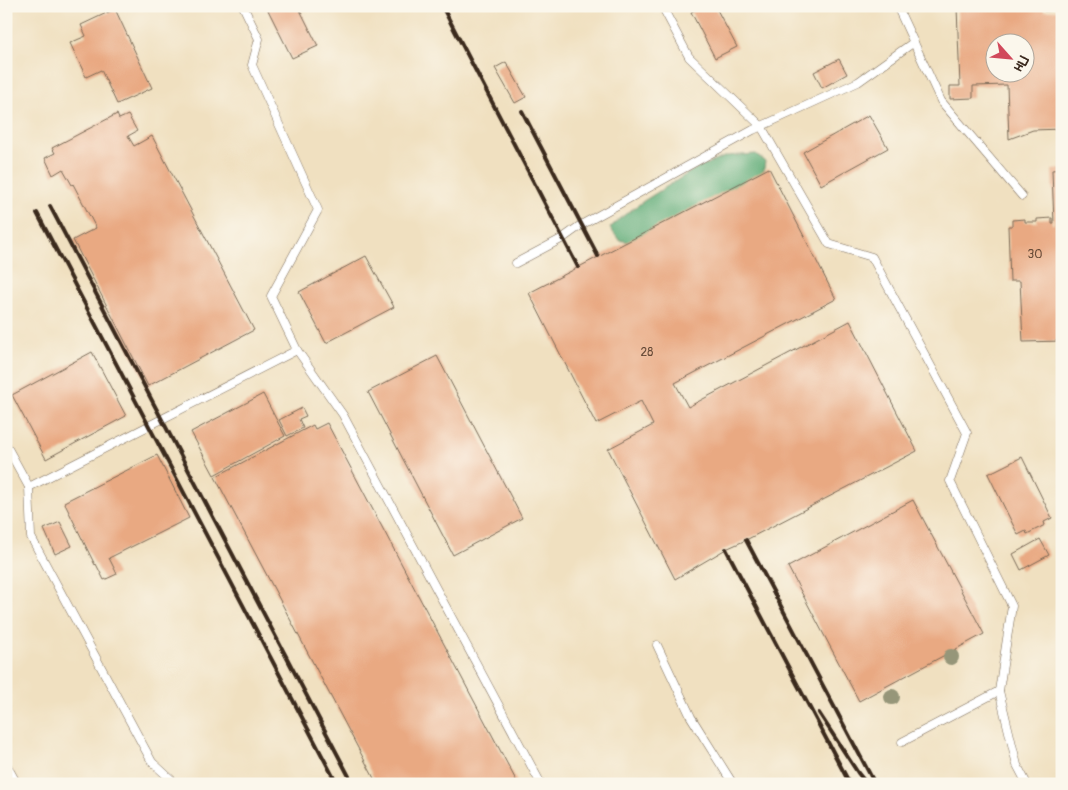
<svg xmlns="http://www.w3.org/2000/svg" width="1068" height="790" font-family="Pangolin,sans-serif">
	<style>
		.forest { fill: #5fac77; stroke: #4d6b4a }
		.building { fill: #e9a982; fill-rule: evenodd }
		.lines { fill: none; stroke-linecap: round; stroke-linejoin: round }
		.lane-casing { stroke: #7a6a57; stroke-width: 9 }
		.lane { stroke: #fff; stroke-width: 8 }
		.rail { stroke: #3b2a1e; stroke-width: 4 }
		.tree { fill: #969679 }
		.labels { text-anchor: middle; dominant-baseline: central; stroke-width: 4.5; stroke-linejoin: round; paint-order: stroke }
		.number-label { font-size: 12px; fill: #664a37 }
	</style>
	<rect width="100%" height="100%" fill="#fbf7ec"/>
	<filter id="ink" filterUnits="userSpaceOnUse"><feTurbulence type="fractalNoise" baseFrequency=".02" numOctaves="2"/><feDisplacementMap in="SourceGraphic" scale="10" xChannelSelector="R" yChannelSelector="G"/><feConvolveMatrix kernelMatrix="1 2 1 2 8 2 1 2 1" color-interpolation-filters="sRGB"/></filter>
	<filter id="wash" filterUnits="userSpaceOnUse"><feTurbulence type="fractalNoise" baseFrequency=".0096" numOctaves="4" result="noise"/><feDisplacementMap in="SourceGraphic" scale="20" xChannelSelector="R" yChannelSelector="G"/><feGaussianBlur stdDeviation="1.12" result="paint"/><feColorMatrix in="noise" values="0 0 0 0 0 0 0 0 0 0 0 0 0 0 0 0 0 1.4 0 .05"/><feComposite in="paint" operator="in"/></filter>
	<g filter="url(#wash)">
		<rect width="100%" height="100%" fill="#f0e0c0"/>
		<polygon class="forest" points="756,154 765,161 763,177 643,245 619,240 610,228 619,219 645,200 695,169 727,156"/>
		<g id="blocks">
			<g class="building">
				<polygon points="266,6 298,6 318,46 292,58"/>
				<polygon points="702,6 715,6 737,47 715,58 691,12"/>
				<path d="M961 6H1044V11L1062 10V129L1033 130 1009 139 1007 85 973 86V98L950 99V86H960L957 7ZM996 42H1026V72H996Z"/>
				<polygon points="115,9 152,88 117,104 101,70 86,77 70,43 86,36 81,25"/>
				<polygon points="839,59 847,74 822,88 814,72"/>
				<polygon points="506,62 526,97 515,103 495,68"/>
				<polygon points="117,114 119,119 128,115 137,131 128,136 134,146 152,136 254,330 148,386 73,240 96,228 73,184 72,185 63,169 53,175 45,158 55,153 52,148"/>
				<polygon points="869,115 888,148 821,185 803,152"/>
				<polygon points="769,168 836,299 675,383 688,407 850,321 917,451 746,540 726,549 675,579 608,449 653,425 641,401 596,424 529,293"/>
				<polygon points="1062,169 1062,341 1023,342 1020,281 1010,281 1008,226 1012,226 1012,220 1025,219 1025,222 1037,222 1037,219 1052,218 1052,224 1054,224 1052,170"/>
				<polygon points="366,256 394,307 326,343 299,292"/>
				<polygon points="92,352 126,416 46,459 12,395"/>
				<polygon points="437,356 522,518 453,555 368,392"/>
				<polygon points="263,394 285,436 214,475 191,432"/>
				<polygon points="302,408 306,416 299,419 303,428 287,436 279,420"/>
				<polygon points="327,423 518,784 377,784 215,477 313,425 315,429"/>
				<polygon points="157,455 189,518 109,558 117,574 104,580 96,564 95,565 64,502"/>
				<polygon points="1022,457 1052,518 1044,522 1045,525 1027,534 1026,531 1018,535 988,474"/>
				<polygon points="913,500 984,634 859,701 788,567"/>
				<polygon points="60,522 72,546 55,554 44,529"/>
				<polygon points="1040,539 1049,555 1021,570 1013,554"/>
			</g>
		</g>
	</g>
	<g filter="url(#ink)">
		<use href="#blocks" fill-opacity="0" stroke="#7a6a57" stroke-width="1"/>
		<g class="lines">
			<g class="lane-casing">
				<g id="lane">
					<polyline points="662,6 689,57 761,126 829,244 872,257 967,433 950,481 1012,606 999,691 902,742"/>
					<polyline points="897,6 941,101 1022,196"/>
					<polyline points="516,263 563,238 581,225 753,130 858,82 914,42"/>
					<polyline points="297,350 343,415 541,784"/>
					<polyline points="6,445 29,487 297,350 271,296 318,210 252,65 259,39 243,6"/>
					<polyline points="29,487 31,537 152,762 176,784"/>
					<polyline points="657,645 691,717 733,784"/>
					<polyline points="999,691 1017,765 1027,784"/>
					<polyline points="6,764 17,784"/>
				</g>
			</g>
			<use href="#lane" class="lane"/>
			<g class="rail">
				<polyline points="442,6 578,267"/>
				<polyline points="522,111 598,256"/>
				<polyline points="50,206 353,784"/>
				<polyline points="37,213 337,784"/>
				<polyline points="746,540 875,784"/>
				<polyline points="726,549 850,784"/>
				<polyline points="819,713 858,773 867,784"/>
			</g>
		</g>
		<g class="tree">
			<circle cx="951" cy="657" r="8"/>
			<circle cx="892" cy="697" r="8"/>
		</g>
	</g>
	<g class="labels">
		<g class="number-label">
			<text x="1035" y="254">30</text>
			<text x="647" y="352">28</text>
		</g>
	</g>
	<rect width="1068" height="790" fill="none" stroke="#fbf7ec" stroke-width="25"/>
	<g transform="translate(1010 58) rotate(117)"><circle r="24" fill="#fbf7ec" stroke="#aea59a"/>
	<path d="M0-4L9 19L0 12L-9 19Z" fill="#d1495b"/>
	<text y="-8" font-size="14" font-weight="bold" text-anchor="middle" fill="#3b2a1e">Пн</text>
	</g>
</svg>
